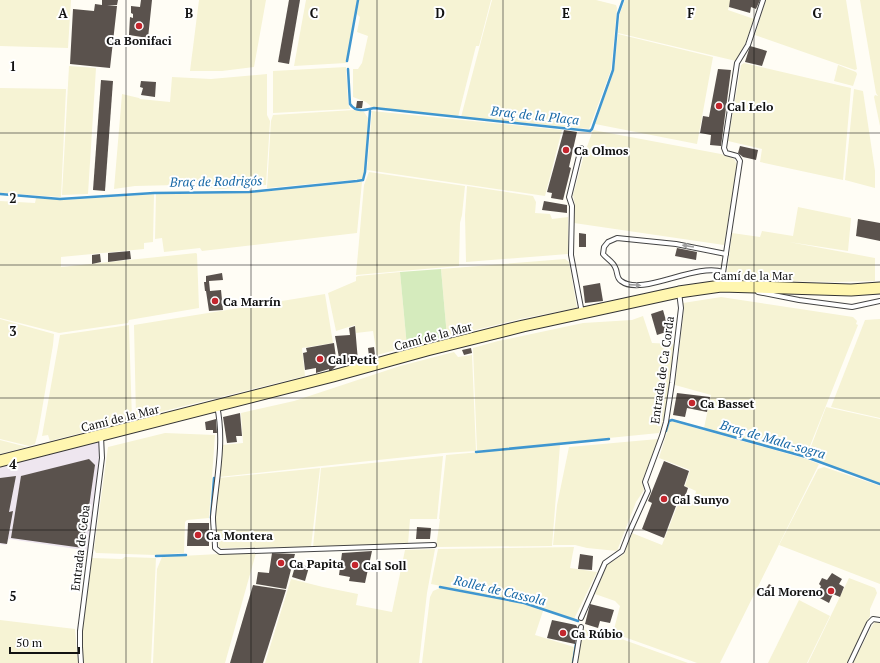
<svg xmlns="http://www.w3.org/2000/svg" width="880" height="663" font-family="'PT Serif',serif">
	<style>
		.industrial { fill: #eee6ef }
		.farmland { fill: #f6f3d4 }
		.green { fill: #d5ebbd }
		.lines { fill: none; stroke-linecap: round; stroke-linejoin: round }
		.stream { stroke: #3f96cf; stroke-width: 2.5 }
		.building { fill: #5a524d }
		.lane-casing { stroke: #444; stroke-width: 6 }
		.secondary-casing { stroke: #333; stroke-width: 13 }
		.lane { stroke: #fff; stroke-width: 4 }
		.secondary { stroke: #fff6b0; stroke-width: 11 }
		.oneway { fill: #a0a0a0 }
		.grid { fill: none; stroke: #111; stroke-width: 1; stroke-opacity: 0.55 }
		.poi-dot { fill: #c4262e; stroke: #fff; stroke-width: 1.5 }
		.labels { text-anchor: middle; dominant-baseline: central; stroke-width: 4; stroke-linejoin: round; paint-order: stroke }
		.poi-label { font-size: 12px; font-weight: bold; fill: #111; stroke: #fff; text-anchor: start }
		.street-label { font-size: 12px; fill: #111; stroke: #fff }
		.water-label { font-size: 13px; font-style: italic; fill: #1768a6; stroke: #fff }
		.grid-label { font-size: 13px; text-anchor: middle; font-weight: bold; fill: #111; stroke: #fff; stroke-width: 4; stroke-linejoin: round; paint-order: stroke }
	</style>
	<rect width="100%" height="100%" fill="#fffdf5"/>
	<polygon class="industrial" points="101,436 102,458 90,551 9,539 6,545 0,544 0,461"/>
	<g class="farmland">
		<polygon points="0,0 71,0 68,48 0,46"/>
		<polygon points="199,0 266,0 254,67 222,71 190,71"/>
		<polygon points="306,0 357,0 346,63 294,66"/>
		<polygon points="359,0 491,0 479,46 476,46 458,117 373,108 366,102 353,97 353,69 358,69 362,63 368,36 357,32 360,17 357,14"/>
		<polygon points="492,0 596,0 616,5 617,8 611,70 589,129 461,117"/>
		<polygon points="625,0 731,0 728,10 754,19 745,44 736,61 618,33 620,13"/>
		<polygon points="766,0 846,0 857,69 855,70 755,35"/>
		<polygon points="860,0 880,0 880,126 874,97 875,95 878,96 876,93"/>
		<polygon points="618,34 713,57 697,144 595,124 614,71"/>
		<polygon points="744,63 851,88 843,180 760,162 762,149 728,141 741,65"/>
		<polygon points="838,65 856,72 857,74 853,86 834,81"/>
		<polygon points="69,66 96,68 88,194 62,195"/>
		<polygon points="346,67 348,102 350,109 273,113 273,71"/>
		<polygon points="267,74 267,115 270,121 266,185 222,189 177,185 135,186 114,189 122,94 139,98 140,99 170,102 172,77 211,79"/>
		<polygon points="0,88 66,89 61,197 0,193"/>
		<polygon points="854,89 863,91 875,171 875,188 845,180"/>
		<polygon points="354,110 364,112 368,118 365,172 363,178 362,179 267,188 271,121 273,115"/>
		<polygon points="372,111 562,130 545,196 367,170"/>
		<polygon points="593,130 721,154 734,159 737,164 724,245 574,223 575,206 573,195 584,155"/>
		<polygon points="369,172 465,186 462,215 460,223 459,266 356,275 364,185"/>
		<polygon points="362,182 357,233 202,251 200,248 164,252 162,238 155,239 156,194 249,193"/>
		<polygon points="467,186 533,196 536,202 535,213 550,214 552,219 568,217 568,254 466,262 465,215"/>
		<polygon points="154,194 153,242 144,243 144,249 61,257 61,267 196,253 197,254 199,308 129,320 128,323 59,333 0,318 0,201 35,203 36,198 66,200"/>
		<polygon points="798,207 851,218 848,251 789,242 875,258 875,281 835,282 728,280 727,273 732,233 760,237 762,231 793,236"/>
		<polygon points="565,259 569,262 577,308 520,319 447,337 441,269"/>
		<polygon points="400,272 407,347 377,355 373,331 356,333 355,325 336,331 328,293 356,281 356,277 358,276"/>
		<polygon points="325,294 333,343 302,348 305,376 136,418 134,325"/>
		<polygon points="721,297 853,317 857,321 856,324 858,325 806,456 704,428 711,395 675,385 684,309 683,303"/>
		<polygon points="643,316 652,343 674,344 670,389 664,417 659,433 477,451 473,348 498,341 583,323 632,320"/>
		<polygon points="0,319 54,334 53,345 38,433 35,444 29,446 0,439"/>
		<polygon points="880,319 880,418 831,407 865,320"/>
		<polygon points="129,325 132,420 50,441 48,435 42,436 60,335"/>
		<polygon points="454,352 458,357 472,355 476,451 444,453 219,477 222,445 243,443 241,413 294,401 400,366"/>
		<polygon points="826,407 880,419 880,483 807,457"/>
		<polygon points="671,421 806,459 819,464 720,663 697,663 613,633 620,606 615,601 595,594 607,565 624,554 632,533 662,545 680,499 693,503 696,491 685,486 690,470 659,458 670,422"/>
		<polygon points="165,433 215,435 209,518 187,520 185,522 184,553 155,555 96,553 94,549 108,447"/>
		<polygon points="658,439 642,482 644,490 636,502 617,551 587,548 575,545 553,545 557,505 569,447"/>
		<polygon points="0,440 27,447 0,454"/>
		<polygon points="560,445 552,546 436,547 440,519 439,519 446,455"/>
		<polygon points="443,456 437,519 410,519 408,544 313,547 321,468"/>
		<polygon points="824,467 880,486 880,584 779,545 818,469"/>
		<polygon points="320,468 311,547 221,548 219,547 215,519 218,478"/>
		<polygon points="574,547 570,568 597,572 574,619 523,602 431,584 438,549"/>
		<polygon points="435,549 427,593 419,663 265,663 291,579 323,587 358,594 356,605 392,612 405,550"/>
		<polygon points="256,553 225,663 153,663 157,569 162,557 219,554"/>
		<polygon points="125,557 156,558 151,663 84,663 82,651 83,623 92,558 122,559"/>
		<polygon points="849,578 875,588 877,593 870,609 870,616 868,620 847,663 808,663"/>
		<polygon points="440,588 523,604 543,611 535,635 574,647 572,663 422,663 430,597 433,591"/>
		<polygon points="799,600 830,616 807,663 768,663"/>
		<polygon points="0,620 75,629 78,663 0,663"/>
		<polygon points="875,622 880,623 880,663 853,663 872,626"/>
		<polygon points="583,629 614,640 616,637 688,663 578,663"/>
	</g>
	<polygon class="green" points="441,269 447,337 407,347 400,272"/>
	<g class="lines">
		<g class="stream">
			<polyline points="347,61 358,0"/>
			<path d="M348 69 350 104C356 113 366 110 374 108L590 131 592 129 613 70 618 14 623 0"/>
			<polyline points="0,194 60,199 154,193 249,192 357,181 363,180 365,172 370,111"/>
			<polyline points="666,431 669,421 672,420 806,457 880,484"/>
			<polyline points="476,452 609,439"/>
			<polyline points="211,518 214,478"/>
			<polyline points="156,556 186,555"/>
			<polyline points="440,587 524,603 578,621"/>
			<polyline points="573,663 576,644"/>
		</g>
	</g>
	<g class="building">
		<polygon points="102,0 118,0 117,5 107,5 117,6 110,68 70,64 73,9 94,11 95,4 102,5"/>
		<polygon points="141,0 152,0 148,38 129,35 130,17 133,18 133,14 131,13 131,6 140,7"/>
		<polygon points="289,0 300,0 289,64 278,62"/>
		<polygon points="730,0 760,0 756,9 751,7 750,13 729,7"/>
		<polygon points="750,46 767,51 762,66 745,62"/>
		<polygon points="718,69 731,70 721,146 710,145 711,135 700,133 703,116 709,117"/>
		<polygon points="101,80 113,81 105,191 93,190"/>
		<polygon points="141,81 156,82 155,97 141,95 143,88 140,87"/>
		<polygon points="357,101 363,101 362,108 356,108"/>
		<polygon points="564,130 577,132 569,167 571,168 563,200 551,198 552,193 547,192"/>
		<polygon points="740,146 758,150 756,160 743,157 738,153"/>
		<polygon points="544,201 567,205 567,213 542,210"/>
		<polygon points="858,219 880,223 880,241 856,236"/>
		<polygon points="579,233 586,234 586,247 579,247"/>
		<polygon points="677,248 697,252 696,260 675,256"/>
		<polygon points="130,251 131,259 108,262 108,253"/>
		<polygon points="100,254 101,262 92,264 92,255"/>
		<polygon points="222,273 223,280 209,281 210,291 221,290 223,310 209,311 206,291 205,291 204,282 206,282 206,276"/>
		<polygon points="600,283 603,301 585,303 583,286"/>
		<polygon points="663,310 669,331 657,335 651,314"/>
		<polygon points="355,326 358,361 340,363 335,336 350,335 349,328"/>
		<polygon points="334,343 337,365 329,373 329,369 316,373 316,368 305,370 303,353 307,352 306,348"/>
		<polygon points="374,347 375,355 369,356 368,348"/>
		<polygon points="471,348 472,353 464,355 462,350"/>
		<polygon points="677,393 710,397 707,412 687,408 685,417 673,415"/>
		<polygon points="240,413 242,436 236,436 237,442 227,443 223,417"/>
		<polygon points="216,419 217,433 213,433 213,430 206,430 205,422"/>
		<polygon points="89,459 95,465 83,548 11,538 21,476"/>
		<polygon points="664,461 689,471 684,486 688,488 684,500 679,498 664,538 642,529 652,503 648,501"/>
		<polygon points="16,476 9,512 13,511 7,544 0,543 0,478"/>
		<polygon points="188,523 209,523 209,546 187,546"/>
		<polygon points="417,527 431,528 430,539 416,539"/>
		<polygon points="372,551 365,583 349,581 350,577 339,575 342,553"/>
		<polygon points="272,553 295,554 286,589 256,584 258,572 269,573"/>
		<polygon points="580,554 593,556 592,570 578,569"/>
		<polygon points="296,563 309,567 305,581 292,577"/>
		<polygon points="832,573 842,579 839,584 844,587 840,597 833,594 829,603 816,596 821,586 819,584 822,578 827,580"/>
		<polygon points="769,584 774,587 768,598 762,595"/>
		<polygon points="253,585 286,590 263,663 230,663"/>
		<polygon points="590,604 614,610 610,623 600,621 598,628 585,624"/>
		<polygon points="552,620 576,625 578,628 575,644 547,638"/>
	</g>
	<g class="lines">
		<g class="lane-casing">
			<g id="lane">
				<polyline points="581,148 569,197 572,206 571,255 582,313"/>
				<path d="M723 272C696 262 642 297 621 281 616 278 618 272 615 267 613 262 606 258 603 254L604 247 608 242 617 238 676 244 726 254"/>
				<polyline points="721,286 740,161 737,156 726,153 724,148 737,63 748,45 763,0"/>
				<polyline points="758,292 799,300 852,307 880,301"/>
				<path d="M217 406C225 442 216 481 213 517 213 527 215 538 215 548L220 552 434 545"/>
				<polyline points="581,618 605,563 622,551 629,533 648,491 645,482 662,436 666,422 672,383 681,308 679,292"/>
				<polyline points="81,663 80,647 80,631 102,458 101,436"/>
				<polyline points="575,663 581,627"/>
				<polyline points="850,663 869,623 873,619 880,620"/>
			</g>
		</g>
		<g class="secondary-casing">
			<polyline id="secondary" points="0,461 333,376 427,350 523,326 679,292 721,286 851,290 880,288"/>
		</g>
		<use href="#lane" class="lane"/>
		<use href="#secondary" class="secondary"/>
	</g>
	<defs><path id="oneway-solid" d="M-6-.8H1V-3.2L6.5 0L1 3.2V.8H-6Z"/></defs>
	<g class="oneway">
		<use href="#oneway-solid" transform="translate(688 246) rotate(-171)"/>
		<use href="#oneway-solid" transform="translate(635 285) rotate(4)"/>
	</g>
	<path class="grid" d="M126 0V663M251 0V663M377 0V663M503 0V663M629 0V663M754 0V663M0 133H880M0 265H880M0 398H880M0 530H880"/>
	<g class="poi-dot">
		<circle cx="139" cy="26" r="4"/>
		<circle cx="719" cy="106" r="4"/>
		<circle cx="566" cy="150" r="4"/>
		<circle cx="215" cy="301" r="4"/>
		<circle cx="320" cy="359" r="4"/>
		<circle cx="692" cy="403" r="4"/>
		<circle cx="664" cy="499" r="4"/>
		<circle cx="198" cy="535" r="4"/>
		<circle cx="281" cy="563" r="4"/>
		<circle cx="355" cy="565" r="4"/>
		<circle cx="831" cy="591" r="4"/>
		<circle cx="563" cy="633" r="4"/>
	</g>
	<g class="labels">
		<g class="poi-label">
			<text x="139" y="40" text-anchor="middle">Ca Bonifaci</text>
			<text x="727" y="106">Cal Lelo</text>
			<text x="574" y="150">Ca Olmos</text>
			<text x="223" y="301">Ca Marrín</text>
			<text x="328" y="359">Cal Petit</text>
			<text x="700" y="403">Ca Basset</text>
			<text x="672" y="499">Cal Sunyo</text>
			<text x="206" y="535">Ca Montera</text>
			<text x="289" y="563">Ca Papita</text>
			<text x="363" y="565">Cal Soll</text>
			<text x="823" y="591" text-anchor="end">Cal Moreno</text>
			<text x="571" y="633">Ca Rúbio</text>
		</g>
		<g class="street-label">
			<text x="753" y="275">Camí de la Mar</text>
			<text transform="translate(433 336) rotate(-15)">Camí de la Mar</text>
			<text transform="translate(662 370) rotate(-82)">Entrada de Ca Corda</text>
			<text transform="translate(120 418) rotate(-14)">Camí de la Mar</text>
			<text transform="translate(80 548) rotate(-83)">Entrada de Ceba</text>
		</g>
		<g class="water-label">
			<text transform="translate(535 115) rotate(6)">Braç de la Plaça</text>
			<text transform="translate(216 181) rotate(-1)">Braç de Rodrigós</text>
			<text transform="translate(773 439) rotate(16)">Braç de Mala-sogra</text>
			<text transform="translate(500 590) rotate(13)">Rollet de Cassola</text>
		</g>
	</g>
	<g class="grid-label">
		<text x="63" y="18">A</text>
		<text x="189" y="18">B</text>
		<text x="314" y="18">C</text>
		<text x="440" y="18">D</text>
		<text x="566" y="18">E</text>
		<text x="691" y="18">F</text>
		<text x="817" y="18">G</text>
		<text x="13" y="71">1</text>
		<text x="13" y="203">2</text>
		<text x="13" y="336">3</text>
		<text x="13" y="469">4</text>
		<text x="13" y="601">5</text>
	</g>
	<path d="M10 647v6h69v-6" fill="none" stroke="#111111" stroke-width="2"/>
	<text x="16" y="647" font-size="12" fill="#111111" stroke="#ffffff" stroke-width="3" paint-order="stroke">50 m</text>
</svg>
